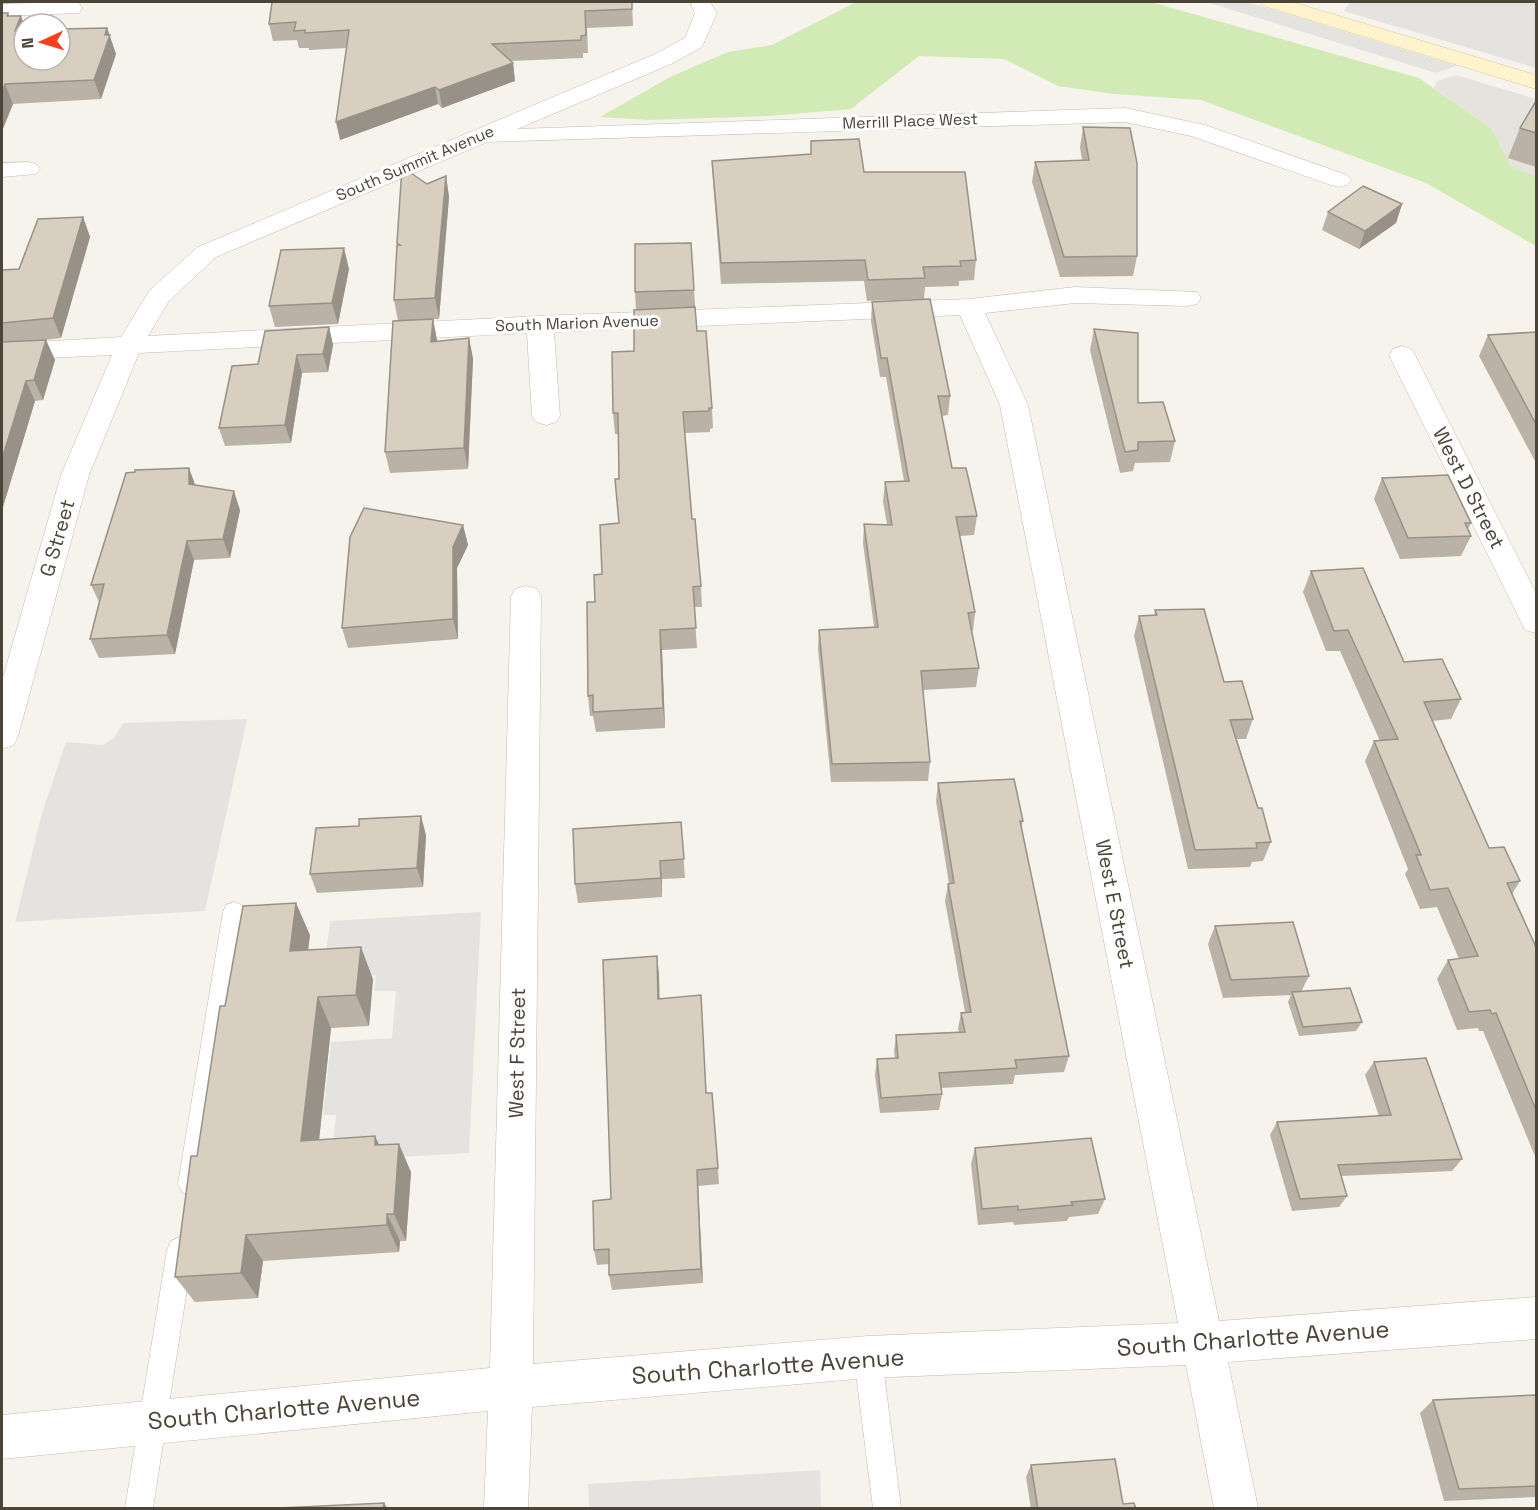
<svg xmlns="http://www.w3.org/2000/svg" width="1538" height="1510" font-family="'Space Grotesk',sans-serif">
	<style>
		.industrial { fill: #e6e2dd }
		.green { fill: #d2eab5 }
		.parking { fill: #e5e3e0 }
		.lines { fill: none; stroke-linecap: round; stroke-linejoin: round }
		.service-casing { stroke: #c2bbae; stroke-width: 1 }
		.minor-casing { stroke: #c2bbae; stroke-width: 1 }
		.secondary-casing { stroke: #d6c79b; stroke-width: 1 }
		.service { fill: #fff; fill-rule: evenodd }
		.minor { fill: #fff; fill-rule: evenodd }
		.secondary { fill: #fff3cd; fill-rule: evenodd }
		.wall { fill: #bab2a6 }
		.shaded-wall { fill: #979187 }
		.building { fill: #d8cfc1; stroke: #979187; stroke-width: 1.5 }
		.labels { text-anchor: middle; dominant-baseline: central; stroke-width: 6; stroke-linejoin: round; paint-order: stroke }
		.far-street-label { font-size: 16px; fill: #4b4439; stroke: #fff }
		.street-label { font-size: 20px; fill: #4b4439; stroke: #fff }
		.near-street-label { font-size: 24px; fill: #4b4439; stroke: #fff }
	</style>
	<rect width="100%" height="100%" fill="#f6f3ec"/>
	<polygon class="industrial" points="1456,75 1536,99 1536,177 1510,165 1492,129 1434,88 1437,81"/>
	<polygon class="green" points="856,2 1151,2 1419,78 1492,129 1510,165 1536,177 1536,246 1426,183 1201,100 1114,94 1058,86 1004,59 919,56 851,109 769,116 648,120 600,117 670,77 728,52 772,45"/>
	<g class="parking">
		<polygon points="1206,2 1247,2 1457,66 1436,73"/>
		<polygon points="1350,2 1536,2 1536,68 1344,11"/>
		<polygon points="247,719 205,911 15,922 42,813 66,742 103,745 114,738 123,723"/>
		<polygon points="481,912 469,1153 331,1161 336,1115 323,1115 331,1042 392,1038 396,991 374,991 376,975 323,978 330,921"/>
		<polygon points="820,1470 821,1508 589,1508 588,1484"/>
	</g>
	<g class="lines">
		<g class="service-casing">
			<g id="service">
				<polygon points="234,902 242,905 245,912 204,1184 200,1192 191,1196 182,1192 178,1184 223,912 226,905"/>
				<polygon points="180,1237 189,1241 193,1250 153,1508 125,1508 167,1250 171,1241"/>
				<polygon points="868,1343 878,1347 882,1357 901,1508 873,1508 854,1357 858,1347"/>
			</g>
		</g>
		<g class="minor-casing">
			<g id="minor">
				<polygon points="71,2 79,3 82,8 79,13 2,16 2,4"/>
				<polygon points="690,2 710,2 717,13 702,47 671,64 517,129 1125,108 1205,125 1347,175 1351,180 1347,185 1339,187 1331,185 1191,136 1125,122 487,142 216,257 169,301 148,336 540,316 969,299 1075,287 1197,292 1201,298 1197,304 1188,306 1075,303 985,313 1028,405 1219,1321 1536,1297 1536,1339 1228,1362 1258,1508 1214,1508 1186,1365 868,1378 532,1407 528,1508 484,1508 488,1411 2,1459 2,1415 490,1368 511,597 515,589 526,586 537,589 541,597 533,1364 868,1336 1178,1323 1000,405 960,315 554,332 560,416 556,422 546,425 536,422 532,416 527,333 139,353 89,475 18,736 14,745 2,749 2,681 61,475 112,355 2,360 2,344 121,337 150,290 198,247 655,54 685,38 695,13"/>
				<polygon points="28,162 36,164 40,169 36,174 2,177 2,163"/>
				<polygon points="1402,346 1411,349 1415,355 1536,593 1536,633 1525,630 1521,622 1389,355 1393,349"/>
			</g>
		</g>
		<g class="secondary-casing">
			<polygon id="secondary" points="1260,2 1292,2 1536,75 1536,89 1264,6"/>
		</g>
		<use href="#service" class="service"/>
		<use href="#minor" class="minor"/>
		<use href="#secondary" class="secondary"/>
	</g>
	<g class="wall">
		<polygon points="632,2 633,26 587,28 588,53 583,53 583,58 511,61 513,63 515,81 442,108 438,104 340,140 346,48 309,50 309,48 299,48 297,40 273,41 269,24"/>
		<polygon points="8,13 9,16 21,16 24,25 24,60 107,28 116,54 101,99 13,104 2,131"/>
		<polygon points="1536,101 1536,167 1508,158 1520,128"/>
		<polygon points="1083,127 1137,256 1133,276 1060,277 1032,182 1035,162 1082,160 1080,147"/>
		<polygon points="712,161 864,172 976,260 974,280 959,281 959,286 925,287 924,299 867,301 864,281 721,284 713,181"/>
		<polygon points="446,176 449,197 439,319 433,319 437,341 469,338 473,359 468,469 390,473 385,452 398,321 394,300 397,243 427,184"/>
		<polygon points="1402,204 1396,223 1359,249 1322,230 1328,212"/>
		<polygon points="83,217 90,237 61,338 44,340 46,340 55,360 43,400 35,401 2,510 2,270 19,269"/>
		<polygon points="349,269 338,324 275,327 269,306"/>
		<polygon points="694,290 697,331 712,408 713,428 710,429 710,432 685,433 692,519 701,586 702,607 694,607 697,648 662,650 665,728 596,732 593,716 590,716 588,696 595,602 602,574 619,523 618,434 615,434 613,413 634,351 636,310 635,292"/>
		<polygon points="872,302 950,396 948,415 942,416 952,468 977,516 974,535 960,536 975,612 973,631 971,631 979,668 976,687 923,690 930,762 928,781 831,782 818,649 819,630 874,627 863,543 864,524 887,524 883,502 885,482 904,481 886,377 880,377 871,321"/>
		<polygon points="329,327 333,345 328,372 302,373 291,443 225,446 219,428 258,364"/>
		<polygon points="1094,329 1138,403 1175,441 1170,462 1135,463 1133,471 1120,473 1090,350"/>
		<polygon points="1536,332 1536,463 1479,356 1488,335"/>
		<polygon points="1382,478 1471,523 1468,529 1471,536 1461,556 1400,559 1374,499"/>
		<polygon points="196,486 240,510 230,558 194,560 175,654 99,658 90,639 99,602 91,585"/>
		<polygon points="463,525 468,545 457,568 458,639 348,648 342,628"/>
		<polygon points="1311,571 1404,662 1461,699 1451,719 1432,721 1489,848 1520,881 1512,894 1536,947 1536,1155 1535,1156 1483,1031 1479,1031 1478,1028 1457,1030 1437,979 1448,960 1459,959 1437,907 1420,909 1405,874 1408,869 1365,761 1374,741 1380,741 1340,651 1326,651 1303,592"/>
		<polygon points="1155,610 1224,682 1253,719 1246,739 1237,739 1258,808 1271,842 1263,861 1252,862 1250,867 1188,869 1134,636 1139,616 1154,615"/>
		<polygon points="938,783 1023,821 1021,828 1069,1056 1064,1072 1015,1075 1013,1084 941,1088 942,1094 939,1110 880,1113 875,1075 877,1059 895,1058 894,1051 896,1035 959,1032 958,1029 961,1013 965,1012 945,901 948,884 949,884 936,801"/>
		<polygon points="681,822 685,878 662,879 662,897 578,903 575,884"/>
		<polygon points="426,835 423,887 317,893 310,874"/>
		<polygon points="1215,926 1309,976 1301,992 1362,1022 1356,1031 1299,1036 1288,1002 1291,995 1223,998 1208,944"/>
		<polygon points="310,935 308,950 373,979 369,1026 331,1028 319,1139 379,1145 411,1172 406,1241 400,1241 399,1252 263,1261 258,1298 195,1302 175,1277 197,1156 225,1006"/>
		<polygon points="657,956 659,998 706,1093 718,1168 719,1184 698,1186 703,1283 612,1290 609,1275 609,1264 597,1265 594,1250 611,1199"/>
		<polygon points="1374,1062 1462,1159 1452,1171 1341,1176 1347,1196 1339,1207 1292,1211 1270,1135 1277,1122 1379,1116 1365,1075"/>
		<polygon points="975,1148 1105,1199 1098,1214 1069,1217 1067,1221 1014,1225 1013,1222 978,1225 971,1164"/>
		<polygon points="1536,1395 1536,1497 1444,1501 1420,1413 1433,1400"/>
		<polygon points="1031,1465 1123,1504 1136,1509 1031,1509 1026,1477"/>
	</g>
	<g class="shaded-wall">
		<polygon points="8,13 15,31 21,16 24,25 24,46 22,50 15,32 15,36 7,16"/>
		<polygon points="107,28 116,54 101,99 94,80"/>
		<polygon points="513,63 515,81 442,108 439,90"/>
		<polygon points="5,84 13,104 2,131 2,93"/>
		<polygon points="435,87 438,104 340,140 336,122"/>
		<polygon points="446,176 449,197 439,319 435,298"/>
		<polygon points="1402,204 1396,223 1359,249 1365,231"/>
		<polygon points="83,217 90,237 61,338 53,318"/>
		<polygon points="344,248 349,269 338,324 332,303"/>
		<polygon points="433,319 437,340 435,363 431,342"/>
		<polygon points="329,327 333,345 328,372 323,354"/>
		<polygon points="469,338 473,359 468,469 464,448"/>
		<polygon points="46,340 55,360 43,400 34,380"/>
		<polygon points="297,355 302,373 291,443 285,425"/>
		<polygon points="26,381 35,401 2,510 2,459"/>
		<polygon points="189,468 196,487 189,484"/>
		<polygon points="234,491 240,510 230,558 223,539"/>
		<polygon points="463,525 468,545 457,568 458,639 453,619 453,547"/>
		<polygon points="187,541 194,560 175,654 167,635"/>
		<polygon points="660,630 662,650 665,728 663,708"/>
		<polygon points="421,816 426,835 423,887 417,868"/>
		<polygon points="660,861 662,879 662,897 661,878"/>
		<polygon points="296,903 310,935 304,982 290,951"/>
		<polygon points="361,947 373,979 369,1026 356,995"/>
		<polygon points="657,956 659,974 660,1016 658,999"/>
		<polygon points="318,997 331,1028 316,1169 301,1141"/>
		<polygon points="375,1136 388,1164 375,1145"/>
		<polygon points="399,1144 411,1172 406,1241 394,1214"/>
		<polygon points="697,1170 698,1186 703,1283 701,1269"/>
		<polygon points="387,1214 400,1241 399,1252 387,1225"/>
		<polygon points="246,1235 263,1261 258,1298 241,1273"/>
		<polygon points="384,1503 388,1509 383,1509"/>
	</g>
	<g class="building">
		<polygon points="272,2 632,2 632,9 585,11 586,35 581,36 581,40 492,44 513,63 439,90 435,87 336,122 349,30 305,33 305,30 294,31 296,22 269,24"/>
		<polygon points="2,13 8,13 7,16 21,16 15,31 24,31 24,60 60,60 60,29 107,28 105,35 110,35 94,80 5,84 2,93"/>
		<polygon points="1536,101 1536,133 1520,128"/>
		<polygon points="1083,127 1130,128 1137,163 1137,256 1064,257 1035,162 1089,160"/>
		<polygon points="859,139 864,172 965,172 976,260 960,261 961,266 923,267 925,278 868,280 865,260 721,263 712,161 811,154 811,141"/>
		<polygon points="402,167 427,184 446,176 435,298 394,300 397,245 400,245 397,243"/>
		<polygon points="1363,186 1402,204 1365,231 1328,212"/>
		<polygon points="83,217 53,318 2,323 2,270 19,269 38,219"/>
		<polygon points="691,243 694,290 635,292 635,244"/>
		<polygon points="344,248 332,303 269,306 281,250"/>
		<polygon points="930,299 950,396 938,396 952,468 966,468 977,516 956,517 975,612 968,613 979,668 921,671 930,762 832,764 819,630 878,627 864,524 892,525 885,482 909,481 887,358 881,358 872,302"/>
		<polygon points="695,307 697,331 706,331 712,408 709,408 709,411 683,412 692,519 695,519 701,586 693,587 696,628 660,630 663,708 593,712 593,695 588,696 587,602 595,602 594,575 602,574 600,525 619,523 615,479 619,479 618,413 613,413 612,352 634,351 634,310"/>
		<polygon points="433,319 431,342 469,338 464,448 385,452 393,321"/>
		<polygon points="329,327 323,354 297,355 285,425 219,428 232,366 258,364 265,331"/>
		<polygon points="1094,329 1138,333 1138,403 1163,402 1175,441 1138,442 1138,450 1125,452"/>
		<polygon points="1536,332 1536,424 1488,335"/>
		<polygon points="46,340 34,380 26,381 2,459 2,342"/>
		<polygon points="189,468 189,484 234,491 223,539 187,541 167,635 90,639 104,584 91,585 126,473 135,472 135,470"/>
		<polygon points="1448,475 1471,523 1465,523 1471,536 1408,538 1382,478"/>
		<polygon points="364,508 463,525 453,547 453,619 342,628 350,537"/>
		<polygon points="1363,568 1404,662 1442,659 1461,699 1424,702 1489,848 1504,847 1520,881 1507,883 1536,947 1536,1110 1496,1013 1492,1014 1490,1010 1469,1012 1448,960 1478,956 1448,888 1430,890 1416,855 1421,855 1374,741 1398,739 1348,630 1334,631 1311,571"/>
		<polygon points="1204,609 1224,682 1242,681 1253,719 1230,720 1258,808 1262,808 1271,842 1256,843 1257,848 1195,850 1139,616 1157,615 1155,610"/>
		<polygon points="1014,779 1023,821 1020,821 1069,1056 1015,1060 1017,1068 939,1073 942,1094 881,1098 877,1059 898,1058 896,1035 965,1032 961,1013 971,1012 948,884 954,883 938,783"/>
		<polygon points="421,816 417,868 310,874 316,828 359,826 359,819"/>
		<polygon points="681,822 684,859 660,861 661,878 575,884 573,829"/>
		<polygon points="296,903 290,951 361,947 356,995 318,997 301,1141 375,1136 375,1145 399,1144 394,1214 387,1214 387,1225 246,1235 241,1273 175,1277 191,1156 197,1156 220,1006 225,1006 243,906"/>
		<polygon points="1293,922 1309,976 1231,980 1215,926"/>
		<polygon points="657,956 658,999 701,995 706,1093 712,1093 718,1168 697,1170 701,1269 609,1275 609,1249 594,1250 593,1201 611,1199 603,960"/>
		<polygon points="1350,988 1362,1022 1303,1027 1292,992"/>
		<polygon points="1426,1058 1462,1159 1338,1165 1347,1196 1300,1199 1277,1122 1391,1115 1374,1062"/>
		<polygon points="1091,1138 1105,1199 1071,1202 1073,1205 1018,1210 1018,1206 982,1209 975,1148"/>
		<polygon points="1536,1395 1536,1486 1459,1489 1433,1400"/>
		<polygon points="1115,1459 1123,1504 1134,1503 1136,1509 1038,1509 1031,1465"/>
		<polygon points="384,1503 383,1509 258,1509"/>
	</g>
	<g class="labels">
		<g class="far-street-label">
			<text transform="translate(910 121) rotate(-2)">Merrill Place West</text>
			<text transform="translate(415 163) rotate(-23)">South Summit Avenue</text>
			<text transform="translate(577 323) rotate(-2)">South Marion Avenue</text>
		</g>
		<g class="street-label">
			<text transform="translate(1469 488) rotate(63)">West D Street</text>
			<text transform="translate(57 538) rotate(-74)">G Street</text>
			<text transform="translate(1115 904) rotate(79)">West E Street</text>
			<text transform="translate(517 1053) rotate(-89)">West F Street</text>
		</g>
		<g class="near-street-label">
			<text transform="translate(1253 1338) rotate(-4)">South Charlotte Avenue</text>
			<text transform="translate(768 1366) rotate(-4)">South Charlotte Avenue</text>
			<text transform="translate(284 1409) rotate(-5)">South Charlotte Avenue</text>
		</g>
	</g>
	<rect width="1538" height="1510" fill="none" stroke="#4b4439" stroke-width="6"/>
	<g transform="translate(42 42) rotate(266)"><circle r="28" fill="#ffffff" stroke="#b7b4b0" stroke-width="1.5"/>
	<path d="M0-4.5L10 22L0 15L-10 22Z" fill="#fc3f1d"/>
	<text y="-9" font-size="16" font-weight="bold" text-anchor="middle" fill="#4b4439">N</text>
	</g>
</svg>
